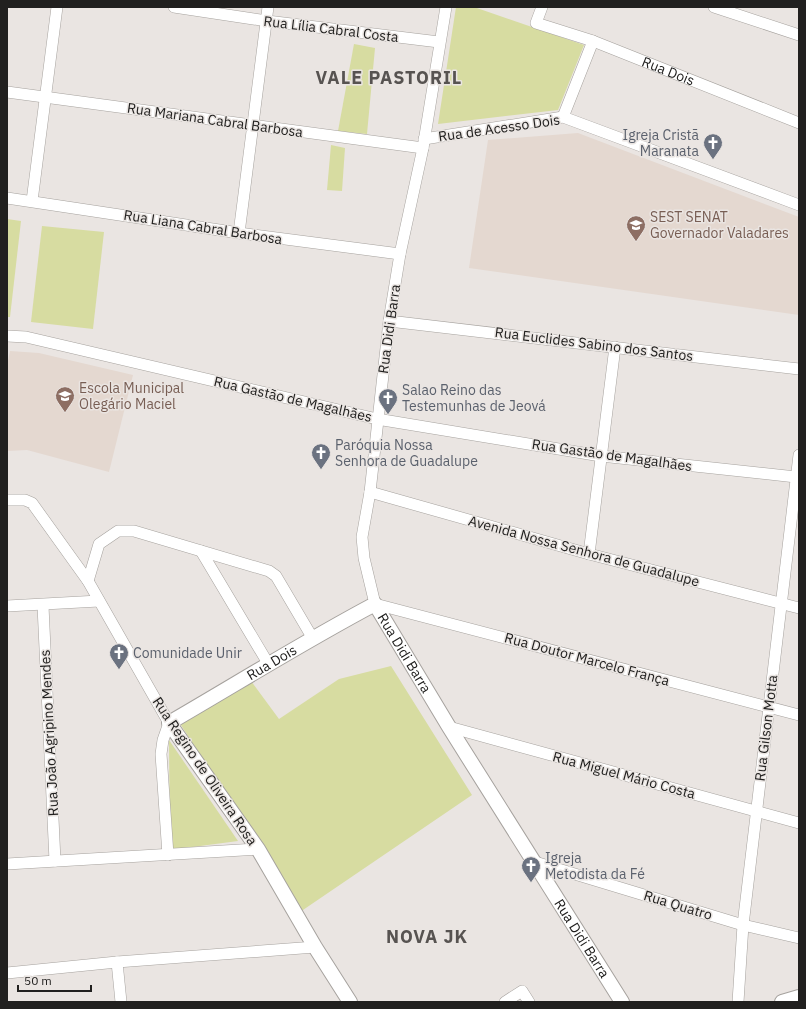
<svg xmlns="http://www.w3.org/2000/svg" width="806" height="1009" font-family="'IBM Plex Sans',sans-serif">
	<style>
		.built { fill: #e4d8d0 }
		.green { fill: #d7dca1 }
		.lines { fill: none; stroke-linecap: round; stroke-linejoin: round }
		.minor-casing { stroke: #a6a29e; stroke-width: 12 }
		.tertiary-casing { stroke: #a6a29e; stroke-width: 16 }
		.minor { stroke: #fff; stroke-width: 11 }
		.tertiary { stroke: #fff; stroke-width: 14 }
		.labels { text-anchor: middle; dominant-baseline: central; stroke-width: 3; stroke-linejoin: round; paint-order: stroke }
		.street-label { font-size: 14px; fill: #21201f; stroke: #eae5e2 }
		.worship-label { font-size: 14px; fill: #5b616d; stroke: #eae5e2; text-anchor: start }
		.education-label { font-size: 14px; fill: #785e54; stroke: #eae5e2; text-anchor: start }
		.district-label { font-size: 18px; font-weight: bold; letter-spacing: 1px; fill: #575351; stroke: #eae5e2 }
	</style>
	<rect width="100%" height="100%" fill="#eae5e2"/>
	<g class="built">
		<polygon points="578,133 799,217 799,315 469,268 488,140"/>
		<polygon points="10,351 39,353 133,375 109,472 27,450 7,451 7,366"/>
	</g>
	<g class="green">
		<polygon points="456,7 474,7 584,45 558,110 438,124"/>
		<polygon points="354,44 375,48 367,134 338,131"/>
		<polygon points="331,145 345,148 342,191 327,190"/>
		<polygon points="7,219 21,221 10,317 7,317"/>
		<polygon points="42,226 104,232 93,329 31,322"/>
		<polygon points="391,666 472,795 300,912 179,722 251,681 279,719 339,679"/>
		<polygon points="169,740 238,841 170,850"/>
	</g>
	<g class="lines">
		<g class="minor-casing">
			<g id="minor">
				<polyline points="174,7 267,21 439,42"/>
				<polyline points="446,7 423,148 400,254 389,321 370,492 362,537 364,558 375,604 799,715"/>
				<path id="s1" d="M542 7 536 23 593 41 799 123"/>
				<polyline points="714,7 799,35"/>
				<polyline points="7,92 423,148"/>
				<polyline points="563,117 593,41"/>
				<polyline points="424,139 563,117 799,205"/>
				<polyline points="7,198 239,233 400,254"/>
				<polyline points="32,201 57,7"/>
				<polyline points="239,233 268,7"/>
				<polyline points="389,321 799,369"/>
				<polyline points="7,336 26,337 377,419 601,456 796,477"/>
				<polyline points="370,492 589,554 799,608"/>
				<polyline points="7,500 25,500 32,503 88,581 169,723 163,740 161,754 168,855"/>
				<polyline points="201,551 269,665"/>
				<polyline points="589,554 615,347"/>
				<polyline points="88,581 99,544 118,531 134,531 269,571 276,576 312,637"/>
				<polyline points="7,606 99,601"/>
				<polyline points="43,606 55,861"/>
				<polyline points="449,727 799,823"/>
				<polyline points="535,862 743,925 799,938"/>
				<polyline points="7,864 258,849"/>
				<polyline points="117,962 121,1002"/>
				<polyline points="7,973 117,962 315,947"/>
				<polyline points="505,1002 522,991 529,1002"/>
				<polyline points="738,1002 743,925 799,455"/>
			</g>
		</g>
		<g class="tertiary-casing">
			<g id="tertiary">
				<path id="s2" d="M350 1002 315 947 258 849 169 723C238 683 305 641 375 604L449 727 622 1002"/>
				<polyline points="782,1002 799,997"/>
			</g>
		</g>
		<use href="#minor" class="minor"/>
		<use href="#tertiary" class="tertiary"/>
	</g>
	<defs>
		<g id="church-pin" transform="scale(1)"><path d="M0 17L-7.5 6A9.5 9.5 0 1 1 7.5 6Z" fill="#6b7280" stroke="#eae5e2"/><path d="M-1.2-6h2.4v3.5h3.3v2.4h-3.3V6h-2.4V-.1h-3.3v-2.4h3.3Z" fill="#fff"/></g>
		<g id="school-pin" transform="scale(1)"><path d="M0 17L-7.5 6A9.5 9.5 0 1 1 7.5 6Z" fill="#8d6e63" stroke="#eae5e2"/><path d="M0-5L7-2L0 1L-7-2ZM-4 1L0 2.5L4 1V4Q0 6-4 4Z" fill="#fff"/></g>
	</defs>
	<g fill-rule="evenodd">
		<use href="#church-pin" x="713" y="143"/>
		<use href="#school-pin" x="636" y="225"/>
		<use href="#school-pin" x="65" y="396"/>
		<use href="#church-pin" x="388" y="398"/>
		<use href="#church-pin" x="321" y="453"/>
		<use href="#church-pin" x="119" y="653"/>
		<use href="#church-pin" x="531" y="866"/>
	</g>
	<g class="labels">
		<g class="street-label">
			<text transform="translate(331 29) rotate(7)">Rua Lília Cabral Costa</text>
			<text stroke="none"><textPath href="#s1" startOffset="158">Rua Dois</textPath></text>
			<text transform="translate(215 120) rotate(8)">Rua Mariana Cabral Barbosa</text>
			<text transform="translate(499 128) rotate(-8)">Rua de Acesso Dois</text>
			<text transform="translate(203 227) rotate(9)">Rua Liana Cabral Barbosa</text>
			<text transform="translate(389 329) rotate(-82)">Rua Didi Barra</text>
			<text transform="translate(594 344) rotate(7)">Rua Euclides Sabino dos Santos</text>
			<text transform="translate(293 399) rotate(13)">Rua Gastão de Magalhães</text>
			<text transform="translate(612 455) rotate(8)">Rua Gastão de Magalhães</text>
			<text transform="translate(584 551) rotate(15)">Avenida Nossa Senhora de Guadalupe</text>
			<text stroke="none"><textPath href="#s2" startOffset="628">Rua Didi Barra</textPath></text>
			<text transform="translate(587 659) rotate(15)">Rua Doutor Marcelo França</text>
			<text stroke="none"><textPath href="#s2" startOffset="452">Rua Dois</textPath></text>
			<text transform="translate(766 728) rotate(-83)">Rua Gilson Motta</text>
			<text transform="translate(49 733) rotate(-93)">Rua João Agripino Mendes</text>
			<text transform="translate(205 771) rotate(56)">Rua Regino de Oliveira Rosa</text>
			<text transform="translate(624 775) rotate(15)">Rua Miguel Mário Costa</text>
			<text transform="translate(678 905) rotate(17)">Rua Quatro</text>
			<text stroke="none"><textPath href="#s2" startOffset="964">Rua Didi Barra</textPath></text>
		</g>
		<g class="worship-label">
			<text x="699" y="135" text-anchor="end">Igreja Cristã<tspan x="699" dy="16">Maranata</tspan></text>
			<text x="402" y="390">Salao Reino das<tspan x="402" dy="16">Testemunhas de Jeová</tspan></text>
			<text x="335" y="445">Paróquia Nossa<tspan x="335" dy="16">Senhora de Guadalupe</tspan></text>
			<text x="133" y="653">Comunidade Unir</text>
			<text x="545" y="858">Igreja<tspan x="545" dy="16">Metodista da Fé</tspan></text>
		</g>
		<g class="education-label">
			<text x="650" y="217">SEST SENAT<tspan x="650" dy="16">Governador Valadares</tspan></text>
			<text x="79" y="388">Escola Municipal<tspan x="79" dy="16">Olegário Maciel</tspan></text>
		</g>
		<g class="district-label">
			<text x="389" y="77">VALE PASTORIL</text>
			<text x="427" y="936">NOVA JK</text>
		</g>
	</g>
	<rect width="806" height="1009" fill="none" stroke="#21201f" stroke-width="16"/>
	<path d="M18 985v6h73v-6" fill="none" stroke="#21201f" stroke-width="2"/>
	<text x="24" y="985" font-size="12" fill="#21201f" stroke="#eae5e2" stroke-width="3" paint-order="stroke">50 m</text>
</svg>
